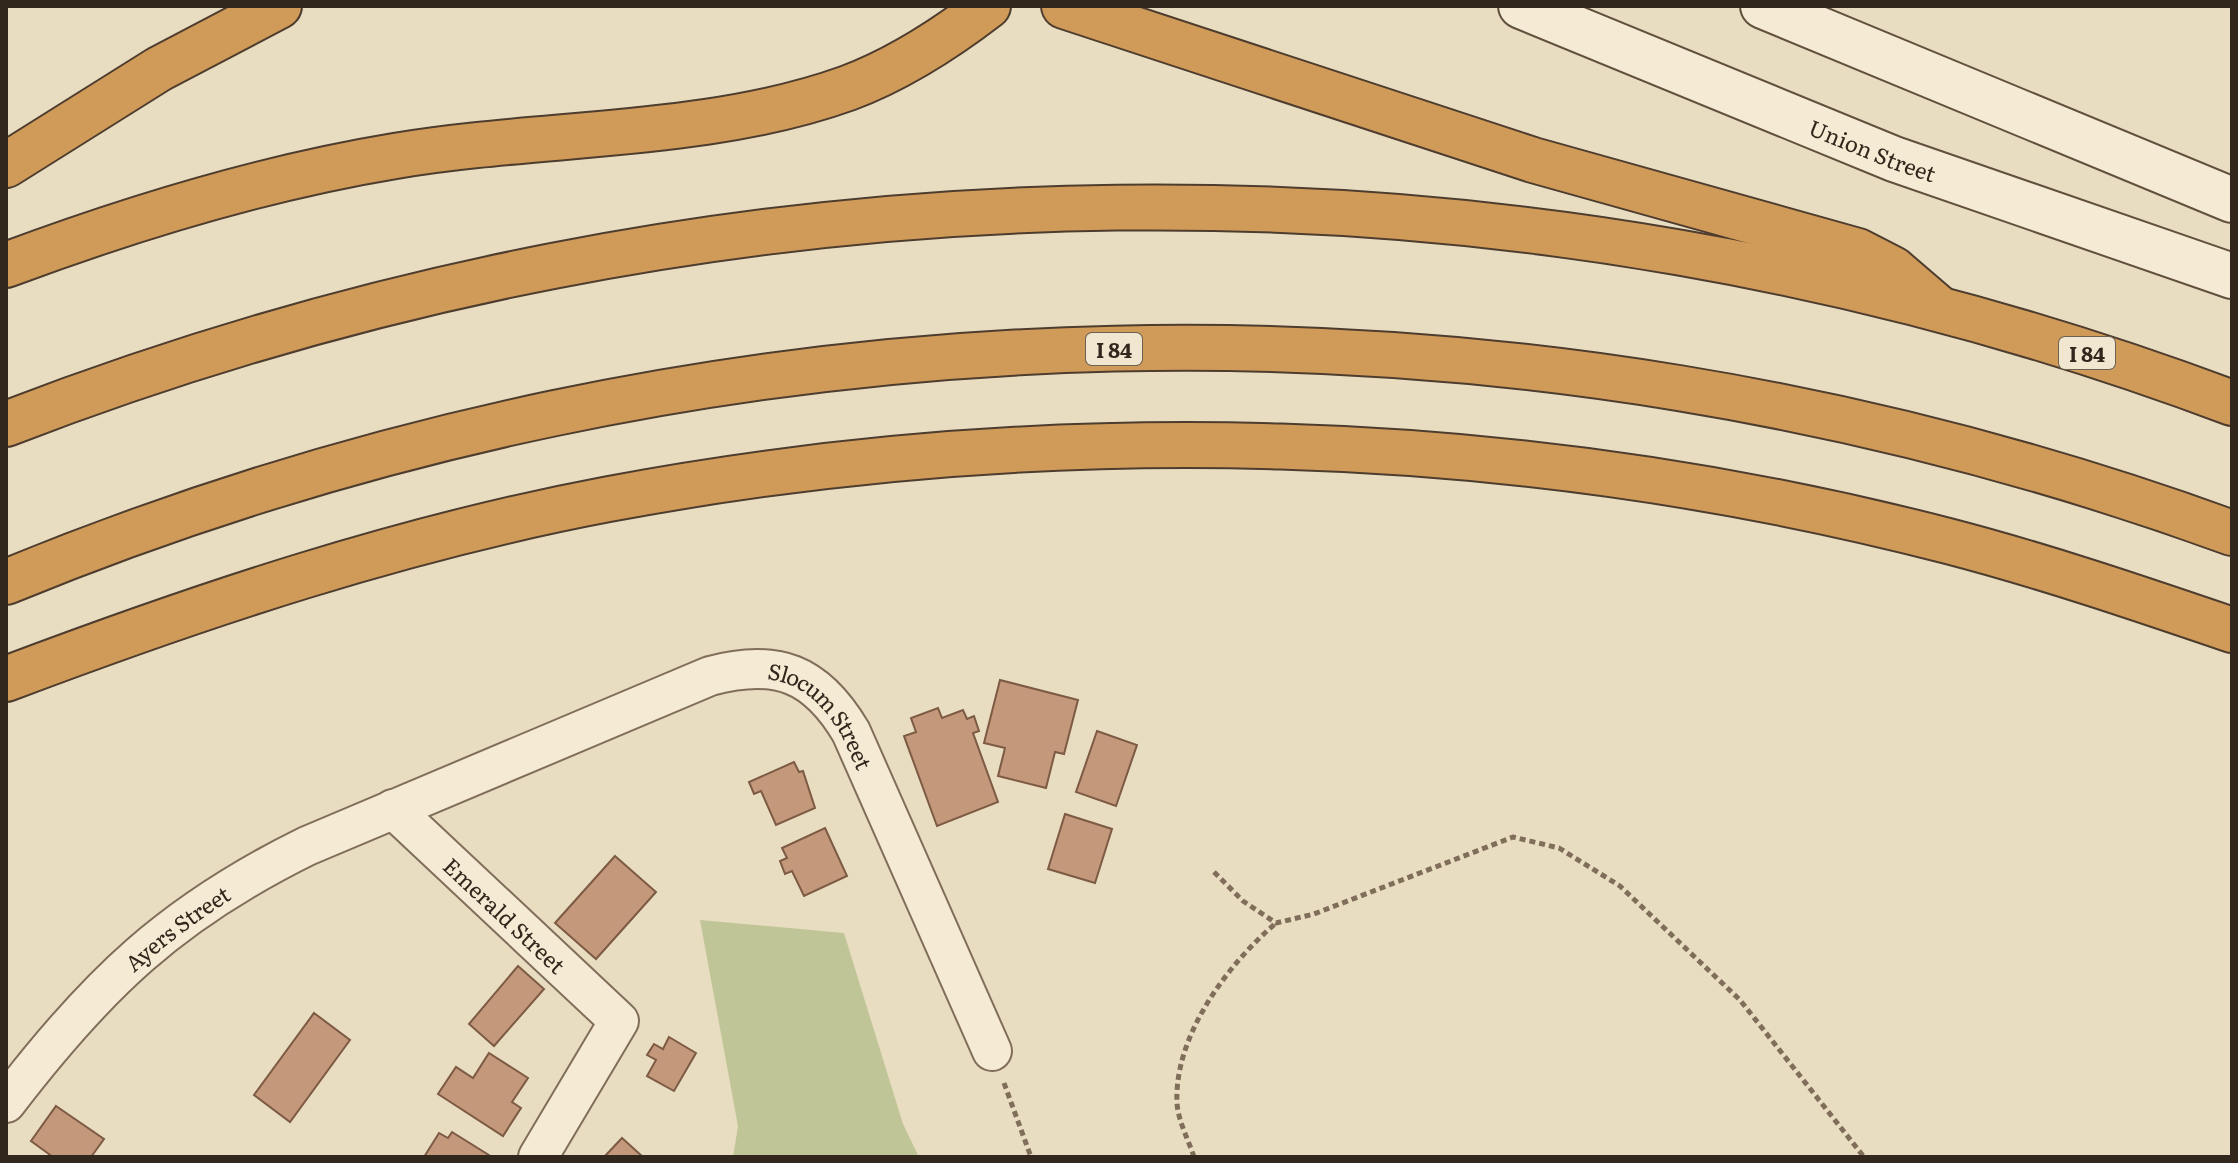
<svg xmlns="http://www.w3.org/2000/svg" width="2238" height="1163" font-family="Literata,serif">
	<style>
		.green { fill: #c0c597 }
		.building { fill: #c3987b; stroke: #7d5a43; stroke-width: 2 }
		.lines { fill: none; stroke-linecap: round; stroke-linejoin: round }
		.street-casing { stroke: #806e5b; stroke-width: 42 }
		.secondary-casing { stroke: #62503e; stroke-width: 48 }
		.highway-casing { stroke: #4e3d2f; stroke-width: 48 }
		.path { stroke: #806e5b; stroke-width: 5; stroke-dasharray: 6 4; stroke-linecap: butt }
		.street { stroke: #f5ead3; stroke-width: 38 }
		.secondary { stroke: #f5ead3; stroke-width: 44 }
		.highway { stroke: #d09b59; stroke-width: 44 }
		.labels { text-anchor: middle; dominant-baseline: central; stroke-width: 8; stroke-linejoin: round; paint-order: stroke }
		.shield { fill: #f1e7d0; stroke: #6b6153; stroke-width: 2 }
		.shield-label { font-size: 20px; font-weight: bold; fill: #32271d }
		.street-label { font-size: 22px; fill: #32271d; stroke: #f1e7d0 }
	</style>
	<rect width="100%" height="100%" fill="#e9ddc1"/>
	<polygon class="green" points="700,920 844,933 903,1124 919,1157 733,1157 738,1126"/>
	<g class="building">
		<polygon points="1000,680 1078,700 1064,754 1055,752 1046,788 998,776 1005,748 984,743"/>
		<polygon points="938,708 942,718 963,710 967,719 974,716 979,731 973,733 998,802 937,826 904,736 916,732 911,718"/>
		<polygon points="1097,731 1137,745 1116,806 1076,792"/>
		<polygon points="794,762 799,772 803,771 815,808 776,825 761,791 754,794 749,782"/>
		<polygon points="1065,814 1112,829 1095,883 1048,869"/>
		<polygon points="825,828 847,876 804,896 792,871 785,874 780,861 787,858 782,848"/>
		<polygon points="615,856 656,892 596,959 555,923"/>
		<polygon points="518,966 544,989 494,1046 469,1024"/>
		<polygon points="314,1013 350,1040 290,1122 254,1095"/>
		<polygon points="669,1037 696,1053 674,1091 647,1076 656,1060 647,1055 654,1044 663,1049"/>
		<polygon points="489,1053 528,1078 512,1102 521,1108 503,1136 438,1094 456,1067 473,1078"/>
		<polygon points="56,1106 104,1139 91,1157 53,1157 31,1141"/>
		<polygon points="452,1132 492,1157 424,1157 439,1133 448,1138"/>
		<polygon points="622,1138 643,1157 604,1157"/>
	</g>
	<g class="lines">
		<g class="street-casing">
			<g id="street">
				<path id="s1" d="M393 809 619 1021 538 1157"/>
				<path id="s2" d="M6 1103C97 984 171 913 307 846L710 676C777 658 816 673 851 732L992 1051"/>
			</g>
		</g>
		<g class="secondary-casing">
			<g id="secondary">
				<path id="s3" d="M1521 6 1894 159 2232 276"/>
				<polyline points="1763,6 2232,200"/>
			</g>
		</g>
		<g class="highway-casing">
			<g id="highway">
				<polyline points="1064,6 1533,160 1858,251 1893,269 1936,306"/>
				<polyline points="6,165 159,69 279,6"/>
				<path d="M6 265C132 218 262 178 395 156 542 131 707 139 848 88 899 69 945 39 988 6"/>
				<path d="M6 424C723 147 1509 131 2232 403"/>
				<path d="M6 582C718 289 1508 269 2232 533"/>
				<path d="M6 679C202 605 402 538 609 499 1051 416 1512 428 1948 541 2044 566 2138 598 2232 630"/>
			</g>
		</g>
		<g class="path">
			<polyline points="1214,872 1243,901 1276,923 1314,914 1513,837 1559,848 1620,886 1740,1000 1864,1157"/>
			<polyline points="1004,1083 1031,1157"/>
			<path d="M1194 1157C1189 1141 1178 1121 1177 1103 1174 1036 1227 965 1276 923"/>
		</g>
		<use href="#street" class="street"/>
		<use href="#secondary" class="secondary"/>
		<use href="#highway" class="highway"/>
	</g>
	<g class="labels">
		<g class="shield">
			<rect x="1086" y="333" width="56" height="32" rx="6"/>
			<rect x="2059" y="337" width="56" height="32" rx="6"/>
		</g>
		<g class="shield-label">
			<text x="1114" y="349">I 84</text>
			<text x="2087" y="353">I 84</text>
		</g>
		<g class="street-label">
			<text stroke="none"><textPath href="#s3" startOffset="380">Union Street</textPath></text>
			<text stroke="none"><textPath href="#s2" startOffset="970">Slocum Street</textPath></text>
			<text stroke="none"><textPath href="#s1" startOffset="154">Emerald Street</textPath></text>
			<text stroke="none"><textPath href="#s2" startOffset="246">Ayers Street</textPath></text>
		</g>
	</g>
	<rect width="2238" height="1163" fill="none" stroke="#32271d" stroke-width="16"/>
</svg>
